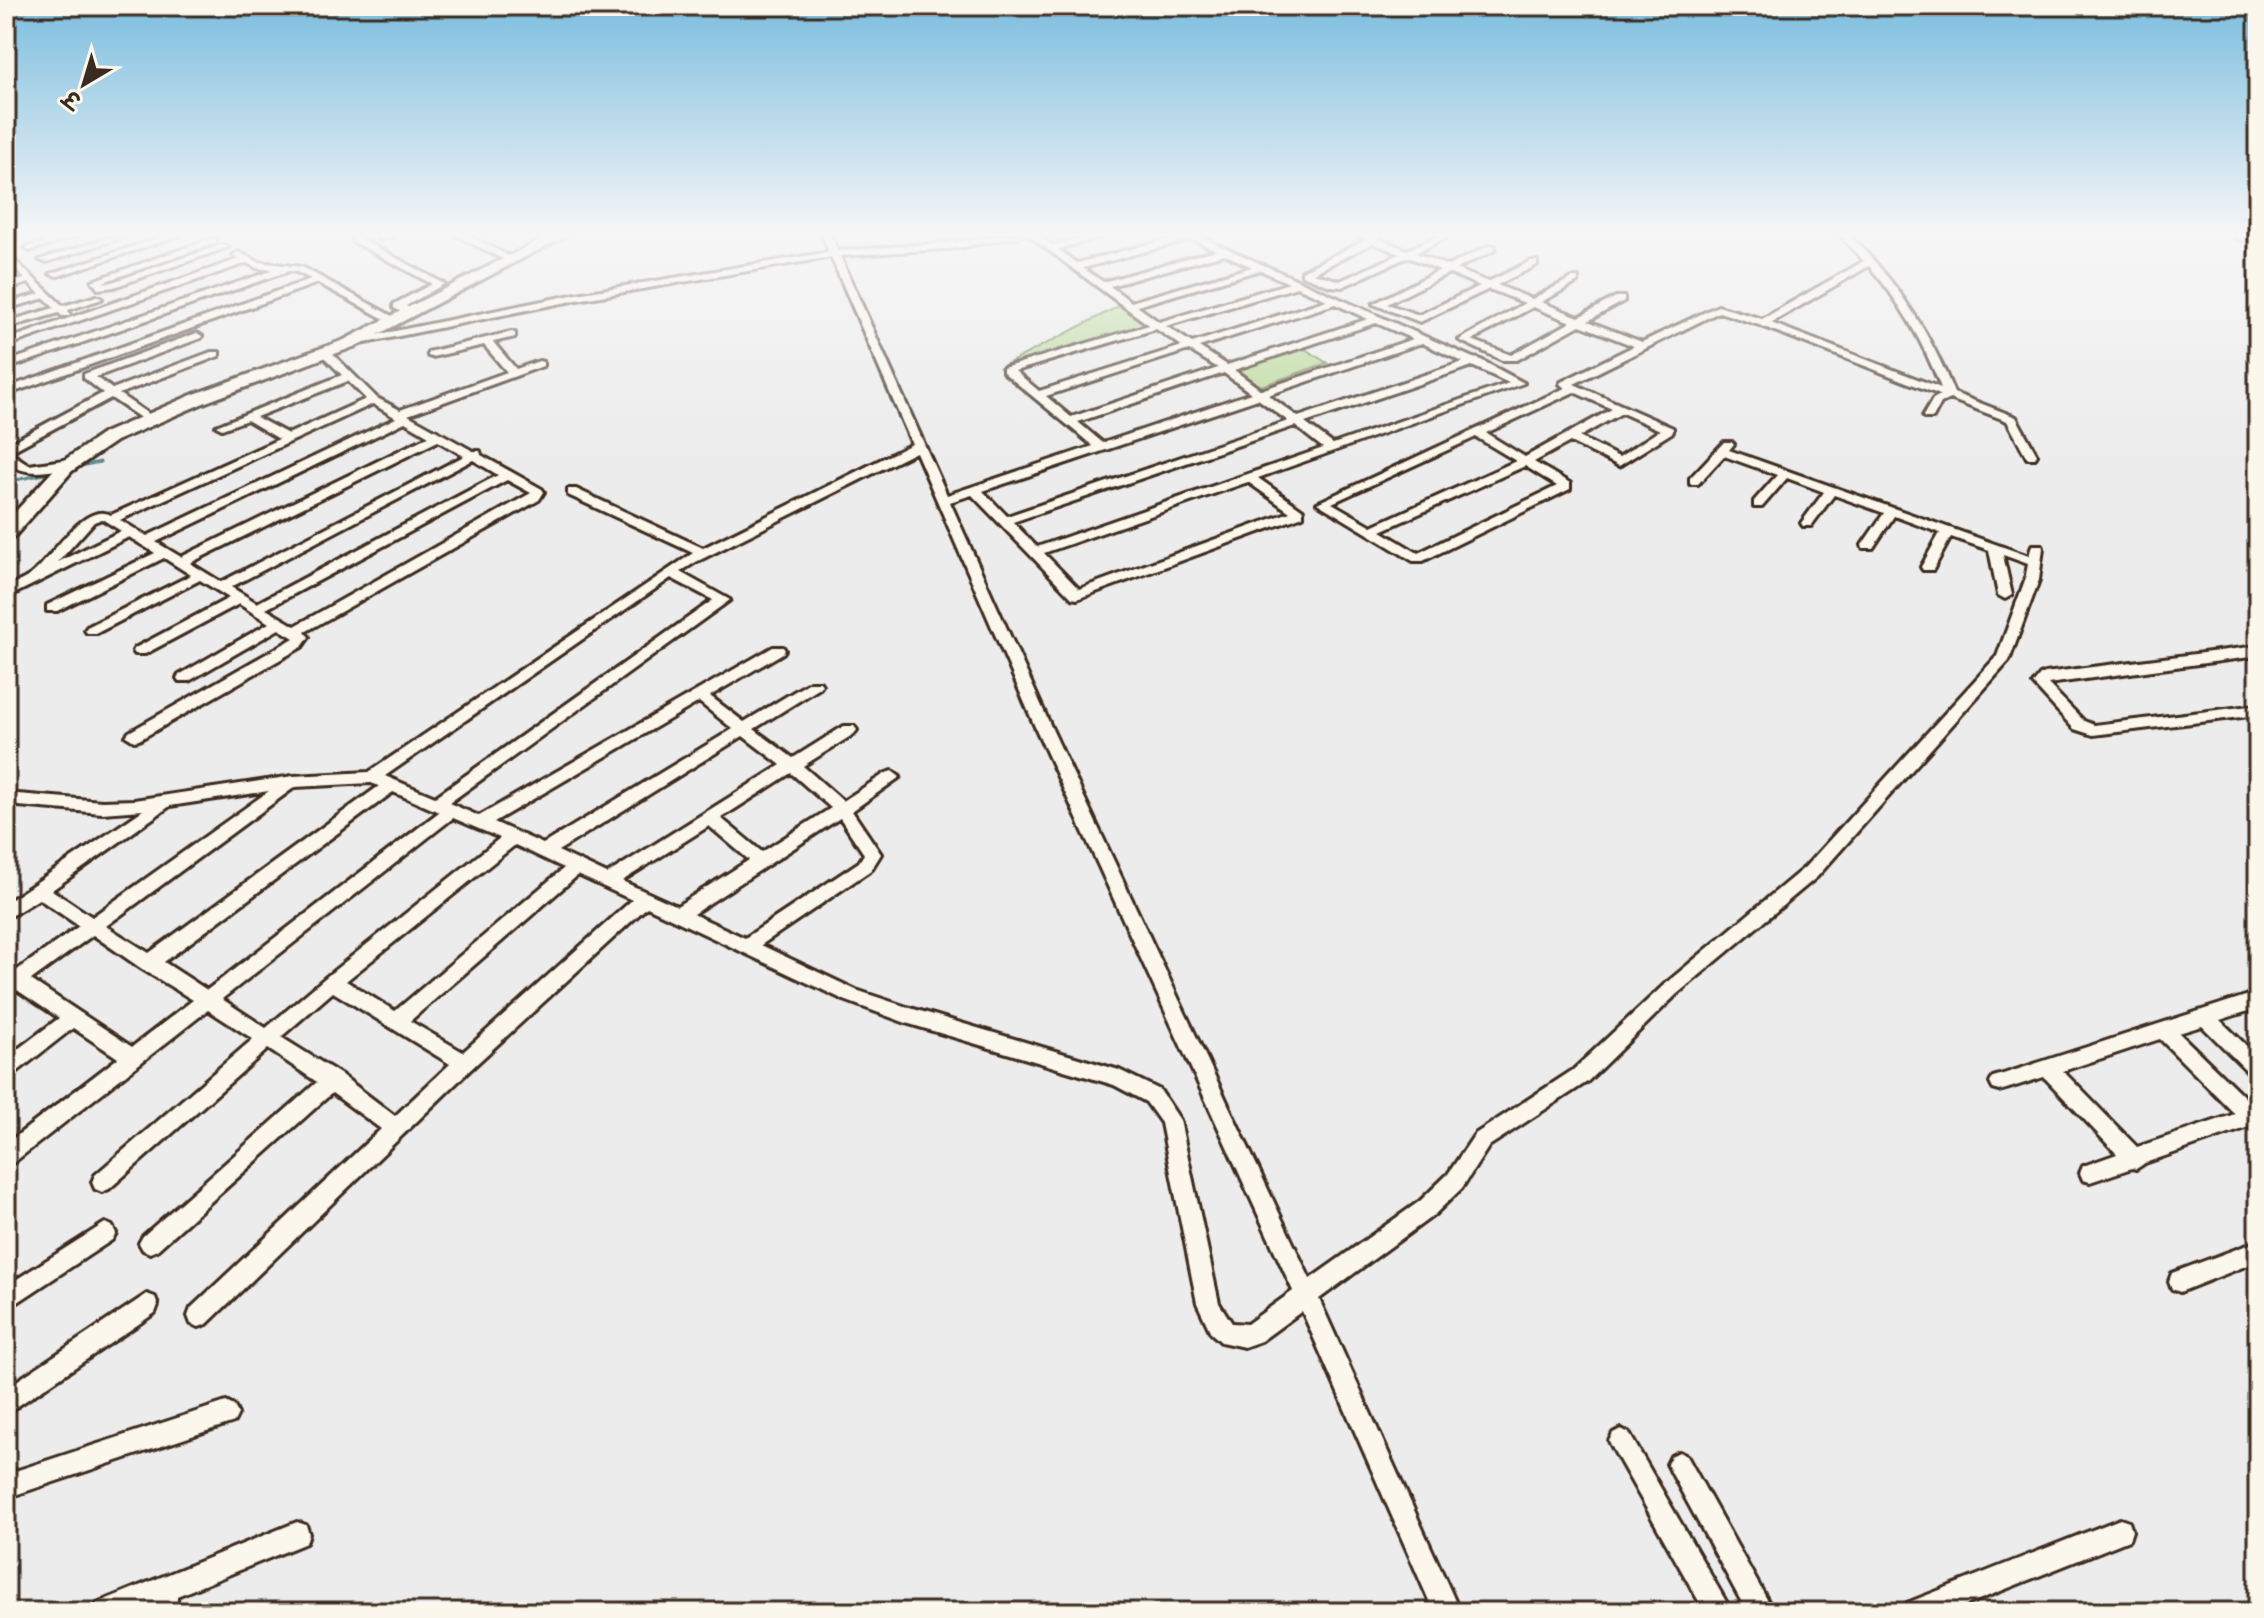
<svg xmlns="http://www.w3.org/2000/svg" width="2264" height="1618" font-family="Itim,'Playpen Sans Deva',sans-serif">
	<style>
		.green { fill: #b5d791; stroke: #788058; stroke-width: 2 }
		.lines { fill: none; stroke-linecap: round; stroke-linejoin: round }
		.stream { stroke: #618b8a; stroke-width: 3 }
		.street-casing { stroke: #3b2a1e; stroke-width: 6 }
		.secondary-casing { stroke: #3b2a1e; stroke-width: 6 }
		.primary-casing { stroke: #3b2a1e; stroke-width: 6 }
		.street { fill: #fbf7ec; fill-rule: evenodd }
		.secondary { fill: #fbf7ec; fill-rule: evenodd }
		.primary { fill: #fbf7ec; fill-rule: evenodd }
	</style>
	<rect width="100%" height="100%" fill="#edeced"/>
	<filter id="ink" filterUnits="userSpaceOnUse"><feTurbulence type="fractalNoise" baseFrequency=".0125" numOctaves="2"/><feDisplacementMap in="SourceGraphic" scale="16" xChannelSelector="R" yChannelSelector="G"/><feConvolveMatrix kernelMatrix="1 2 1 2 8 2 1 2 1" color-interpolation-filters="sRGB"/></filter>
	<g filter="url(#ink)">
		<g class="green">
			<polygon points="1119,306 1148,325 999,368"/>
			<polygon points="1302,347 1327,363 1261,386 1237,370"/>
		</g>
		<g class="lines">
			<g class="stream">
				<polyline points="75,467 100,462"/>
				<polyline points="6,482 55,472"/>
			</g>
			<g class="street-casing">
				<g id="street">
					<polygon points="65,235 79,235 30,251 25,248"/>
					<polygon points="117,235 130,235 47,262 39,260"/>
					<polygon points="168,235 181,235 58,276 50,274"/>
					<polygon points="383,235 396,235 379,240 379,236"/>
					<polygon points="455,235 467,235 517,260 509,262"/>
					<path d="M822 235H830L838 251 958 242 1005 235H1025L958 248 840 256 947 495 1093 446 1003 372V368L1149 325 1028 235H1037L1052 245 1093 235H1106L1058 249 1077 263 1185 235H1196L1473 358 1479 359 1524 383 1258 478 1303 510V516L1077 599 1072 598 972 495 950 502 1052 729 1310 1279 1420 1201 1448 1174 1475 1134 1573 1070 1665 984 1805 867 1997 656 2025 580 2028 564 2003 555 2012 595 2005 599 1998 595 1989 550 1951 537 1933 570H1923L1921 567 1940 533 1894 516 1873 548H1863L1862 545 1884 513 1834 495 1811 526H1803L1801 523 1824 492 1787 478 1762 507H1754V501L1777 475 1724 456 1698 484H1690V478L1724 442H1732L1734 444 1729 450 2029 556 2032 545H2042L2043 548 2039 580 2009 661 1817 877 1677 994 1587 1082 1489 1146 1462 1188 1434 1215 1319 1299 1460 1612H1434L1302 1311 1261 1341 1244 1347 1221 1342 1211 1333 1197 1303 1161 1123 1146 1102 1114 1085 906 1023 844 1000 647 907 471 1069 207 1324 199 1327 191 1324 188 1316 191 1308 381 1129 332 1093 157 1250 150 1253 143 1250 139 1243 143 1236 317 1082 268 1049 109 1189 102 1192 95 1189 92 1182 95 1175 253 1039 208 1010 13 1163 6 1165V1144L118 1058 73 1028 13 1075 6 1077V1058L59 1018 17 990 6 996V978L79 926 39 899 6 919V903L143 810 102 813 6 805V793L102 801 134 800 293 776 369 772 693 553 568 495V489H576L703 548 912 444 831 257 577 300 350 346 345 343 346 341 577 294 829 252ZM1191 239 1216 250 1103 282 1083 268ZM1224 254 1252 267 1131 302 1110 286ZM1260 270 1289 283 1159 322 1137 306ZM1297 287 1327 300 1192 343 1166 326ZM1335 304 1368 319 1227 365 1199 347ZM1376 323 1413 339 1261 390 1234 370ZM1156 329 1182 346 1039 391 1015 371ZM1422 343 1463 362 1298 417 1268 395ZM1189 350 1218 368 1071 417 1046 396ZM1472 366 1509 383 1333 444 1305 423ZM1224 373 1251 393 1103 443 1078 422ZM1258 399 1288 421 1007 516 983 491ZM1295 426 1323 448 1037 547 1013 522ZM916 452 1036 729 1293 1291 1247 1324 1232 1323 1219 1303 1180 1120 1160 1090 1119 1070 907 1007 856 990 761 945 871 870 881 854 852 811 900 777 892 771 886 773 843 801 803 766 854 734 857 730 854 726H844L793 758 754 729 820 688 822 685 820 682H810L744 722 710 696 783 653 785 650 783 647H773L479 816 449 803 730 600 680 572 696 562ZM1248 482 1290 512 1079 589 1044 553ZM671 578 713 600 435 797 385 776ZM699 702 733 729 543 844 494 822ZM743 736 781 765 607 874 558 851ZM791 773 831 808 762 852 721 818ZM371 783 379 786 149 953 106 926 295 787ZM269 791 92 917 52 890 170 806ZM393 792 439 812 207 990 164 962ZM453 818 500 838 326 977 266 1028 222 999ZM840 818 864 854 859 862 745 938 693 914ZM709 826 749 860 677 906 622 881ZM515 845 564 868 395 1011 346 981ZM578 875 632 900 463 1052 410 1021ZM93 935 142 969 193 1000 132 1047 31 980ZM333 992 450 1064 395 1116 340 1074 281 1037Z"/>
					<path d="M1357 235H1381L1380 239 1407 250 1440 235H1451L1416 253 1448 266 1489 246H1495V250L1456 269 1488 282 1531 261H1537V265L1497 285 1532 299 1572 278H1578V282L1541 302 1579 317 1616 297H1624V301L1588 321 1642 342 1718 306 1762 319 1864 261 1839 235H1849C1896 280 1930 332 1954 393L2016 417 2037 455 2035 458H2027L2007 421 1950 399 1941 403 1933 418H1925L1923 416 1933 399 1940 395 1759 325 1719 312 1574 384 1673 428V432L1619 466 1570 442 1534 462 1570 483V489L1423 561H1413L1317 503 1565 388 1560 384 1561 382 1634 346 1580 325 1517 360H1502L1459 340 1525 303 1489 289 1420 322 1373 304 1440 270 1408 257 1342 287 1330 286 1302 275V271L1365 240ZM1373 243 1400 254 1340 281 1313 273ZM1869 266C1900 301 1924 344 1941 388L1771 323ZM1449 273 1480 286 1419 315 1387 304ZM1533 307 1571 322 1511 355 1472 340ZM1574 392 1612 409 1525 457 1486 433ZM1622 413 1660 430 1619 457 1579 437ZM1476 437 1516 461 1372 526 1332 503ZM1525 466 1557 486 1418 553 1381 531Z"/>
					<polygon points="352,237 358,237 444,284 406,306 416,313 407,315 394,308 394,304 432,284 352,241"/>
					<polygon points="213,238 216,239 216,243 103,282 109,283 221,245 229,247 114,287 98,289 92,281"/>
					<polygon points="6,252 63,306 97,296 102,299 68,310 70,316 62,316 59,313 6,328 6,322 54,308 45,298 6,309 6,303 40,294 29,283 6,290 6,284 25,279 6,260"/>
					<polygon points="238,252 259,262 302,267 401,321 392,323 318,283 6,395 6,388 311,279 297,272 289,271 6,369 6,362 274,270 257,268 247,263 6,346 6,340 239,259 233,255"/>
					<path d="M511 332 515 333V337L493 342 516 369 539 361 543 362V366L408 415 473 451H480L481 455 542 489 544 492 539 500 305 632 309 637 302 647 139 740 134 741 126 736 129 732 294 638 279 629 189 681H179L177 678 179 675 269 623 239 604 145 654H135L133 651 135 648 229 598 200 580 97 633H87L85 630 87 627 191 575 164 558 57 611H47V605L155 553 129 537 14 594H6V587C15 583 27 579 34 572 53 556 84 501 111 515L279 439 247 420 222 429 216 426 342 375 321 354V350H329L377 398 400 410 507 372 484 345 432 357 428 356V352ZM348 381 366 399 288 434 256 417ZM373 404 396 418 147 536 120 520ZM405 422 429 436 181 557 156 542ZM438 441 464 456 221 582 190 563ZM473 460 498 475 257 603 231 587ZM507 480 531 493 295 626 266 609ZM102 519 121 531 58 562 94 522Z"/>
					<path d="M197 333 202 336 201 338 96 377 112 389 211 352H219V356L119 394 153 417V421H145L111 398 10 452 29 465 71 459 75 460V466C51 471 27 478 6 462V445L103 393 84 378V374Z"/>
					<polygon points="2258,646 2258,656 2048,684 2084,721 2094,725 2258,705 2258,715 2093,735 2074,729 2033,684 2040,675 2045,673"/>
					<path d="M2258 992V1008L2220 1020 2258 1057V1077L2251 1075 2202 1026 2179 1033 2258 1110V1132L2249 1127 2145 1163 2136 1169 2132 1168 2090 1182 2083 1180 2080 1173 2083 1166 2117 1154 2044 1077 2000 1091 1993 1089 1990 1083 1993 1077 2000 1075ZM2160 1039 2235 1114 2137 1147 2063 1071Z"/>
					<polygon points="105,1223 112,1226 116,1233 112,1240 6,1310 6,1286"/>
					<polygon points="2258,1241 2258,1261 2180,1292 2172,1289 2169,1281 2172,1273"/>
					<polygon points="147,1294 155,1297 158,1305 155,1313 6,1414 6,1388"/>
					<polygon points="226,1402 234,1406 238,1414 234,1422 6,1498 6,1474"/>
					<polygon points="1621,1429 1629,1433 1732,1612 1705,1612 1613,1449 1609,1441 1613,1433"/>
					<polygon points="1679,1452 1687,1456 1774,1612 1747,1612 1671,1472 1667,1464 1671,1456"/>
					<polygon points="2120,1519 2129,1522 2132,1531 2129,1540 1948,1612 1903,1612 1907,1603"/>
					<polygon points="297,1522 306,1525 309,1534 306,1543 177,1596 177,1612 151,1612 151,1606 137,1612 93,1612 97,1603"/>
				</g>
			</g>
			<g class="secondary-casing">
				<polygon id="secondary" points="550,235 567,235 356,346 206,402 116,441 72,471 13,538 6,540 6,522 60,463 104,433 194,394 344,340"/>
			</g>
			<g class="primary-casing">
				<polygon id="primary" points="2234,235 2258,236 2258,246 2236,238"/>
			</g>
			<use href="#street" class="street"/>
			<use href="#secondary" class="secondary"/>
			<use href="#primary" class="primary"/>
		</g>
	</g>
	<linearGradient id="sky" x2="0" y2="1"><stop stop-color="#7cbedf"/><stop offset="0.51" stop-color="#f7f6f7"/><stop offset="1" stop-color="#f7f6f7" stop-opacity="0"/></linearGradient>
	<rect width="2264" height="461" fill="url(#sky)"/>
	<rect width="2264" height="1618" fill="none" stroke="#fbf7ec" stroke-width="32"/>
	<rect x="16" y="16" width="2232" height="1586" fill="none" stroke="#3b2a1e" stroke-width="3" filter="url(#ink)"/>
	<g transform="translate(84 84) rotate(218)" stroke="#fbf7ec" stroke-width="6" paint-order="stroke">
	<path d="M0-6L14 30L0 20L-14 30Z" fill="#3b2a1e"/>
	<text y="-12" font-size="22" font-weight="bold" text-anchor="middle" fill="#3b2a1e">उ</text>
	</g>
</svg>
